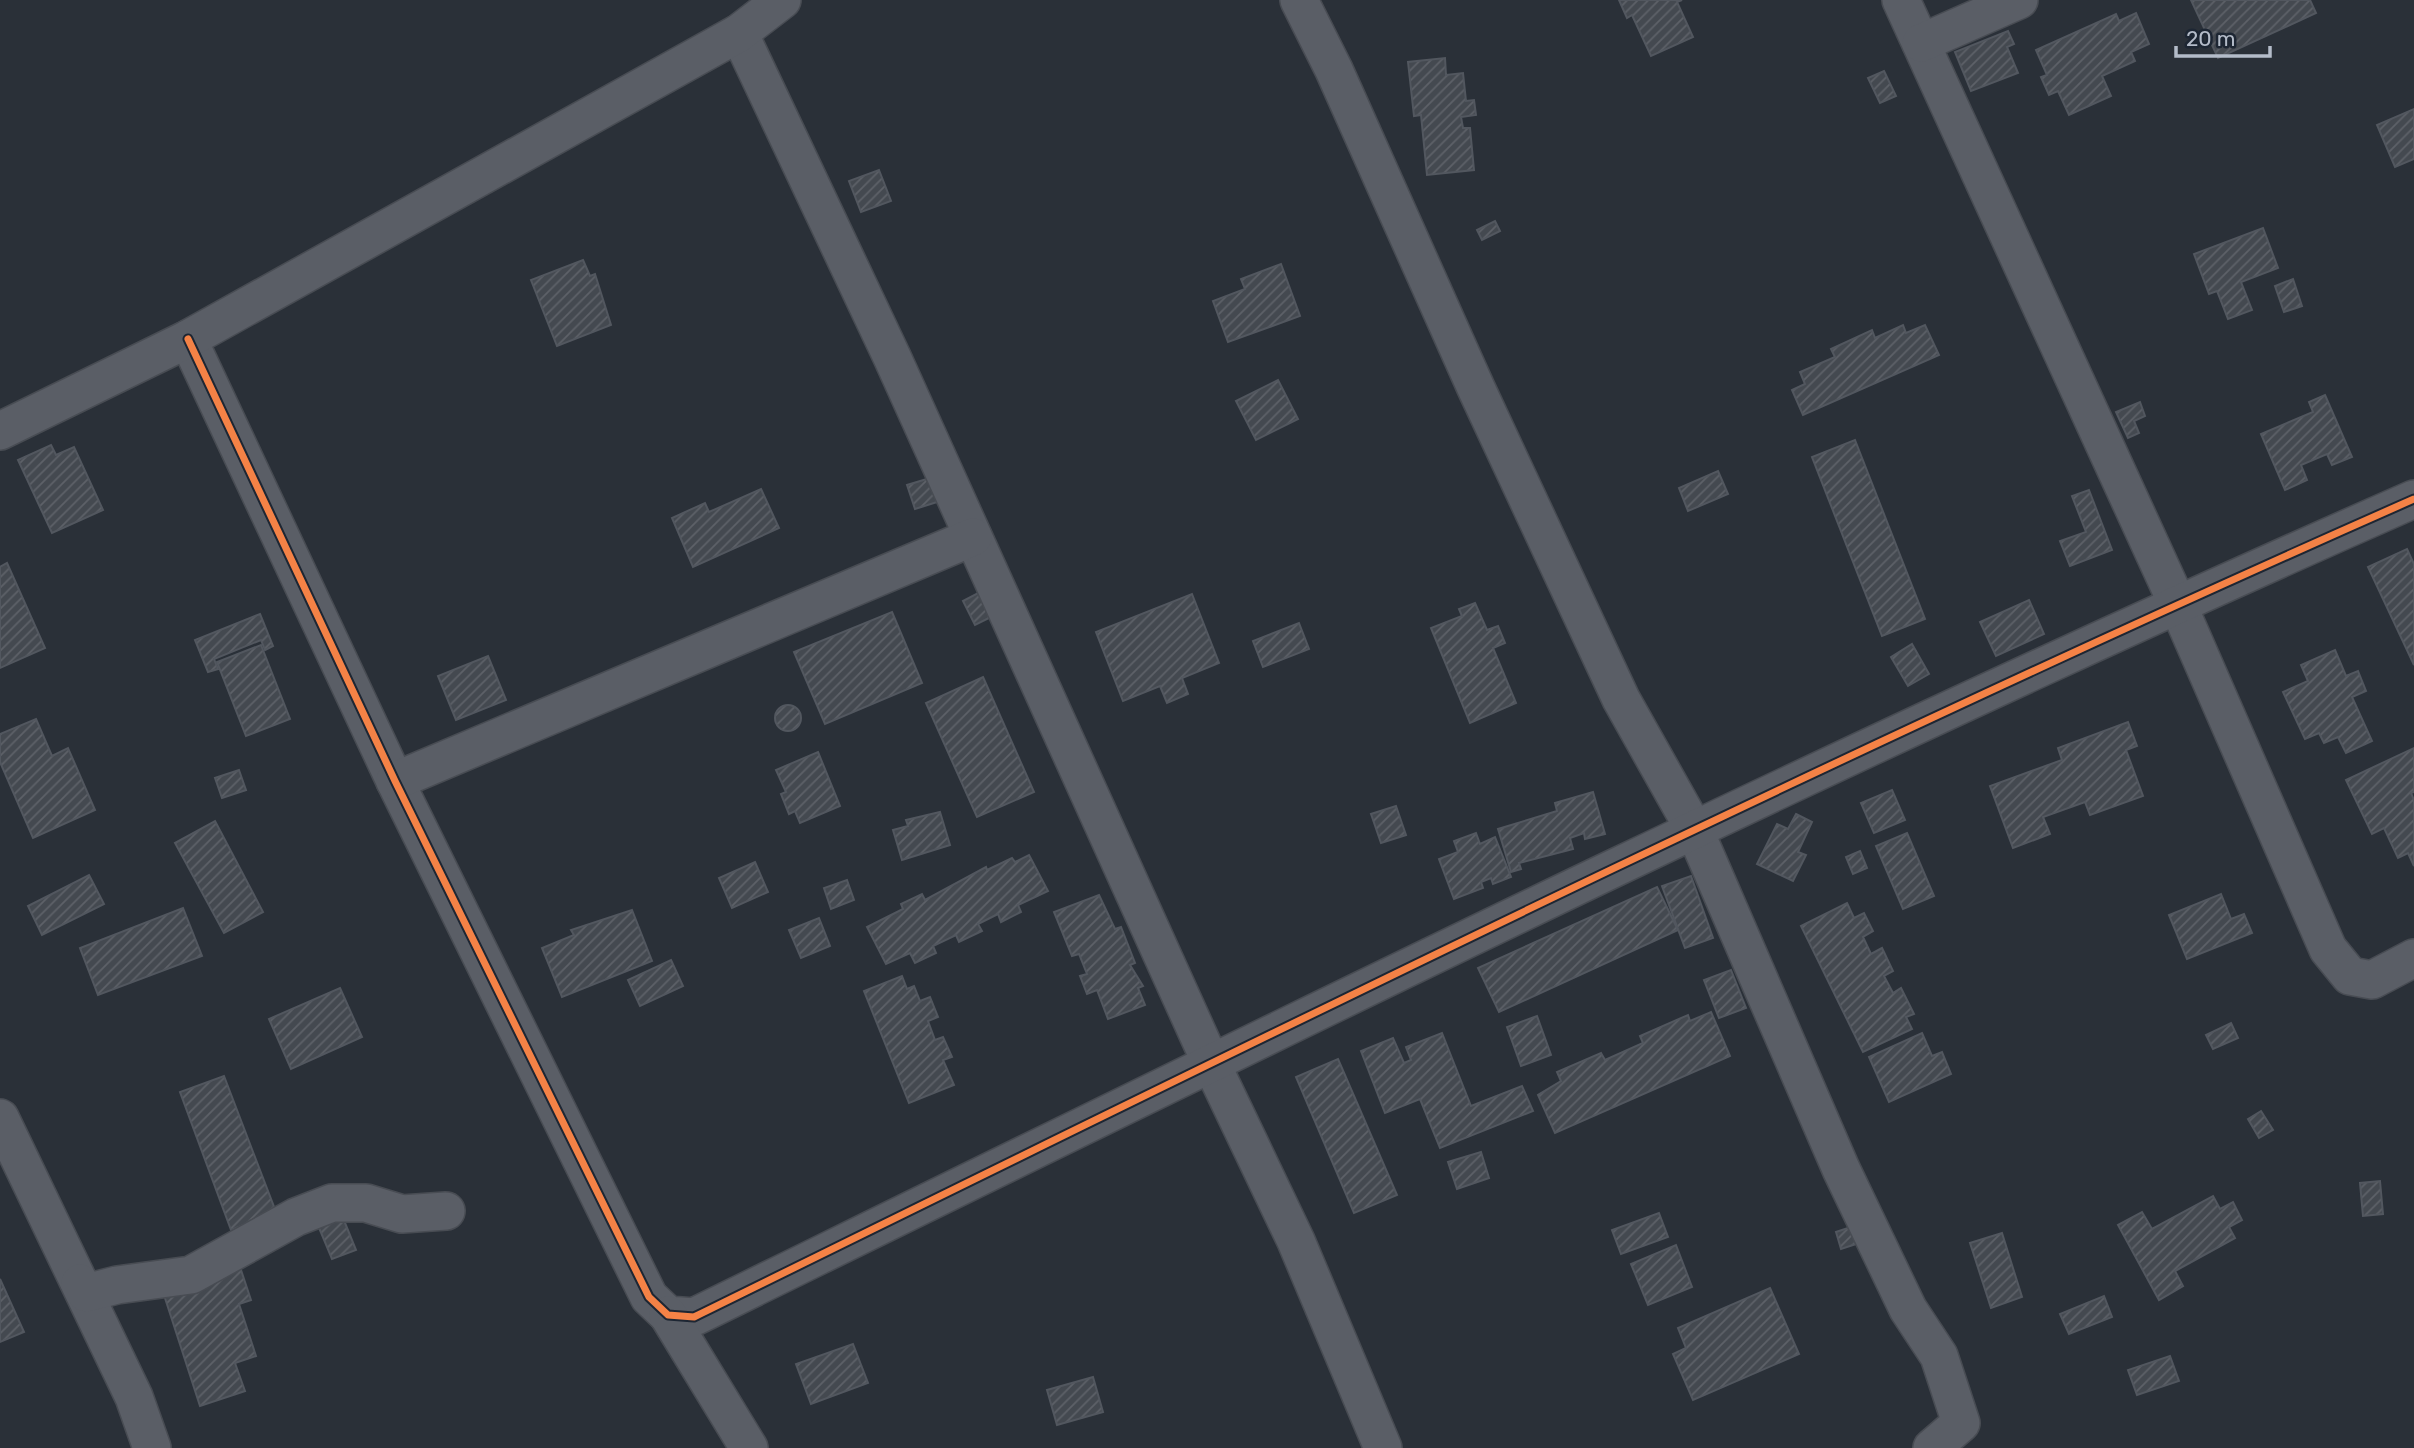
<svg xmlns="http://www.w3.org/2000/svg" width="2414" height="1448" viewBox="0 0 2414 1448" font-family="Rubik,sans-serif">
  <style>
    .building { fill: url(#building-hatch); stroke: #52575f; stroke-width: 2 }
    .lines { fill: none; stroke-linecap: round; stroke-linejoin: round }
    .minor-casing { stroke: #484c53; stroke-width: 40 }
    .minor { stroke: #5a5e66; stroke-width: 37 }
    .cycleway-casing { stroke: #1d2633; stroke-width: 11 }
    .cycleway { stroke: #f48246; stroke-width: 7 }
  </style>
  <defs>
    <pattern id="building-hatch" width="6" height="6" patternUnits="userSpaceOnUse" patternTransform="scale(1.75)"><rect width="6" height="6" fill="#444950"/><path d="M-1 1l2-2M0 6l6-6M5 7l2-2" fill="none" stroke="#5d6168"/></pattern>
  </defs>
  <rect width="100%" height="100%" fill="#2a3038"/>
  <g class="building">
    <polygon points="1619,0 1682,0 1677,2 1693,37 1651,56 1632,15 1627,18"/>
    <polygon points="2191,0 2310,0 2316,13 2218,58"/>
    <polygon points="2136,13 2149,44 2131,52 2135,61 2102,76 2111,96 2069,115 2058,91 2049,95 2041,77 2047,75 2036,50 2116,14 2119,21"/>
    <polygon points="2008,31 2014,44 2007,47 2018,73 1971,91 1955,52"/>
    <polygon points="1445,58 1446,75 1463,73 1466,101 1474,100 1476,115 1461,117 1463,128 1470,128 1474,170 1427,175 1421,115 1414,116 1408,62"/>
    <polygon points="1884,71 1896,96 1880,103 1868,78"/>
    <polygon points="2414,109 2414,159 2395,167 2377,125"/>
    <polygon points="879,170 891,201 861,212 849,181"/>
    <polygon points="1495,221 1500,231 1482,240 1477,230"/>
    <polygon points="2263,228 2278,268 2241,282 2252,310 2228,319 2217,291 2209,294 2194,254"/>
    <polygon points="583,260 590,276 595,274 611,325 557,346 531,280"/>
    <polygon points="1281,264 1300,316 1228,342 1213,301 1245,289 1241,279"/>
    <polygon points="2293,279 2302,306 2284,312 2275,286"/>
    <polygon points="1903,325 1906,333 1925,325 1939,355 1803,415 1792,390 1805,384 1800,372 1835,357 1831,349 1872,330 1875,338"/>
    <polygon points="1278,380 1298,419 1256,440 1236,401"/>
    <polygon points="2325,395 2352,457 2332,465 2327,454 2301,465 2307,480 2285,490 2261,434 2313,412 2309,402"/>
    <polygon points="2140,402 2145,416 2134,421 2139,433 2128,438 2116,412"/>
    <polygon points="1855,440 1925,619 1882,636 1812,457"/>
    <polygon points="51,445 56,455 74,447 103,510 52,533 18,460"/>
    <polygon points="1718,471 1728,494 1688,511 1679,488"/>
    <polygon points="930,478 937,502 915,509 907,485"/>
    <polygon points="761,489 779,528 693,567 672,518 705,503 709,512"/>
    <polygon points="2089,490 2112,550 2070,566 2060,541 2086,532 2072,496"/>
    <polygon points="2407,549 2414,564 2414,665 2368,567"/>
    <polygon points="7,563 45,648 0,668 0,567"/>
    <polygon points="980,592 993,616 975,625 963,601"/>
    <polygon points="1192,594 1219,663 1182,678 1188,694 1167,703 1160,686 1123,701 1096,632"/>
    <polygon points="2029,600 2044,634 1996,656 1980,622"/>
    <polygon points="1475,603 1487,630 1498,626 1505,643 1493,648 1516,703 1470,723 1431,628 1462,616 1459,609"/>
    <polygon points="892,612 922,683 825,724 794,652"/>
    <polygon points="260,614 273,646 265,650 261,640 214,659 218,669 208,672 195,640"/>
    <polygon points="1299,623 1309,649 1263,667 1253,641"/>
    <polygon points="1912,644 1929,674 1908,686 1891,657"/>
    <polygon points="261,645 290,719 246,736 217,662"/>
    <polygon points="2335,650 2346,676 2358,671 2366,691 2352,697 2372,741 2346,753 2338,737 2324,743 2319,733 2305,739 2283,692 2308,681 2301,665"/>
    <polygon points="488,656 506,700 456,720 438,676"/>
    <polygon points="983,677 1034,792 977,817 926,703"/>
    <circle cx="788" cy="718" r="13"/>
    <polygon points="36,719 52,756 68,748 95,810 33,838 0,762 0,734"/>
    <polygon points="2128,722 2137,746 2126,750 2143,796 2090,815 2085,802 2043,817 2050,834 2013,848 1990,786 2062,760 2058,748"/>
    <polygon points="2414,748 2414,792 2411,793 2414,800 2414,866 2408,853 2398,858 2384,828 2372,834 2346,780"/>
    <polygon points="818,752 840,806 800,823 795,811 789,814 781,794 786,792 776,770"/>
    <polygon points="239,770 246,790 222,798 215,778"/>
    <polygon points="1892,790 1905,820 1874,833 1861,803"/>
    <polygon points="1593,792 1605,834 1585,839 1584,833 1570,838 1573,849 1519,863 1521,869 1511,872 1498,829 1557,811 1555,803"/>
    <polygon points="1396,806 1406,835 1381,843 1371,814"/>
    <polygon points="940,812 950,845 902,860 893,830 908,826 906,820"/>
    <polygon points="1796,814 1812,822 1798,852 1806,855 1793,881 1757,864 1777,824 1788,829"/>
    <polygon points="215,821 263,912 224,933 175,843"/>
    <polygon points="1476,833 1480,844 1495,837 1511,877 1493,884 1491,878 1481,882 1483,888 1454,899 1439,859 1458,852 1454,841"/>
    <polygon points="1907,833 1934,896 1903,909 1876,846"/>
    <polygon points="1860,851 1867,868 1853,874 1846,857"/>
    <polygon points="1029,855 1048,891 1018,905 1021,912 1001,922 998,914 978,924 982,931 959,942 956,935 933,946 936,953 915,963 910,953 886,964 867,927 903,909 901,904 922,894 925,900 986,867 987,870 1012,858 1015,862"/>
    <polygon points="755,862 768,892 732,908 719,878"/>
    <polygon points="89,875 104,904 42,935 28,906"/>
    <polygon points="1691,876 1713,938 1685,948 1662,886"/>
    <polygon points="847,880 854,900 831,909 824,888"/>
    <polygon points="1657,887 1678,930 1499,1012 1478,968"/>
    <polygon points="2221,894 2231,919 2244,914 2252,933 2187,959 2169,915"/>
    <polygon points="1099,895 1115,929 1121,927 1135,963 1130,965 1143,986 1138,988 1145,1005 1108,1019 1097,990 1087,994 1080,976 1087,974 1079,954 1072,956 1054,912"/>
    <polygon points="1847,903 1854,918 1864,913 1873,931 1863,937 1871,954 1882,948 1893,971 1884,976 1893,993 1901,988 1914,1014 1906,1017 1912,1029 1863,1052 1801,926"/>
    <polygon points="183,908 202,956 98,995 80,948"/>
    <polygon points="632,910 652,961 562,997 542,948 574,935 571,930"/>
    <polygon points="819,918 830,946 801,958 789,930"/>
    <polygon points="671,960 683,986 640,1006 628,980"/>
    <polygon points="1731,970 1746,1008 1719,1018 1704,980"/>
    <polygon points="902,976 907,989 914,986 920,1001 930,997 938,1017 928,1021 935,1040 943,1037 952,1057 943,1060 954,1085 909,1103 864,991"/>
    <polygon points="340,988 362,1037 291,1069 269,1019"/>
    <polygon points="1711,1012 1730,1056 1555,1133 1538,1095 1561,1081 1557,1072 1601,1053 1605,1060 1643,1043 1640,1036 1688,1015 1690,1021"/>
    <polygon points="1537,1016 1551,1055 1521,1066 1507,1027"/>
    <polygon points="2231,1023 2238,1038 2213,1049 2206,1035"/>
    <polygon points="1442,1033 1471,1106 1522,1086 1533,1111 1440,1148 1420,1099 1385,1113 1361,1051 1393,1038 1404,1063 1411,1060 1406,1047"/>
    <polygon points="1922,1033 1932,1056 1942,1052 1951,1074 1889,1102 1869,1057"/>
    <polygon points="1338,1059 1397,1195 1354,1213 1296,1077"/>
    <polygon points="224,1076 276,1212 231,1230 180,1092"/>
    <polygon points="2261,1111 2273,1130 2259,1138 2248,1119"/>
    <polygon points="1481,1152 1489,1178 1457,1189 1448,1162"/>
    <polygon points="2380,1181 2383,1214 2363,1216 2360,1183"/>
    <polygon points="2213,1196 2220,1209 2233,1202 2242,1220 2229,1227 2235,1238 2175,1271 2183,1286 2159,1300 2118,1225 2142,1212 2152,1229"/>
    <polygon points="341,1213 356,1250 332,1259 317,1223"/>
    <polygon points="1659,1213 1668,1237 1621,1254 1612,1230"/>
    <polygon points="1854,1226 1859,1243 1841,1249 1836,1232"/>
    <polygon points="2002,1233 2022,1297 1991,1308 1970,1243"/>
    <polygon points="1676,1245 1692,1287 1648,1305 1631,1264"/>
    <polygon points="240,1267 251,1300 239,1304 256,1356 235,1363 245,1391 200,1406 163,1292"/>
    <polygon points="0,1279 24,1332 0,1342"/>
    <polygon points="1770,1288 1799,1354 1693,1400 1673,1354 1686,1348 1678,1328"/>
    <polygon points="2104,1296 2112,1317 2069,1334 2060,1314"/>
    <polygon points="853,1344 868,1383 811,1404 796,1364"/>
    <polygon points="2170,1356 2179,1381 2137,1395 2128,1370"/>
    <polygon points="1093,1377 1103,1412 1057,1425 1047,1390"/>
  </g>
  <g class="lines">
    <defs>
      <g id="minor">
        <polyline points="1299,0 1334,70 1476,388 1621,699 1694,829 1841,1169 1908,1309 1939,1356 1961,1423 1932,1448"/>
        <polyline points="1901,0 2177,603 2328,949 2350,976 2372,980 2414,958"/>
        <polyline points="739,33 892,357 1211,1063 1296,1241 1383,1448"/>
        <polyline points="1921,43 2019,0"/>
        <path d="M188,339L395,781L649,1297L668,1315L694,1317C1264,1037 1833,755 2414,499"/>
        <polyline points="0,431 188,339 739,33 782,0"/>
        <polyline points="395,781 973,537"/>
        <polyline points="0,1118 134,1397 152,1448"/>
        <polyline points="80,1283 86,1293 117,1285 191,1275 296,1217 332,1203 366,1203 402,1214 446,1211"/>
        <polyline points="668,1315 749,1448"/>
      </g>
    </defs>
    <use href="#minor" class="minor-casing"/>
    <use href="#minor" class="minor"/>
    <defs>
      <path id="cycleway" d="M188,339L395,781L649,1297L668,1315L694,1317C1264,1037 1833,755 2414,499"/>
    </defs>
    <use href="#cycleway" class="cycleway-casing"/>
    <use href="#cycleway" class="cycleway"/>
  </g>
  <path d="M2176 46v10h94v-10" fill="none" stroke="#b4bcc9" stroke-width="3.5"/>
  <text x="2186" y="46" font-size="21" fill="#b4bcc9" stroke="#1d2633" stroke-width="5" paint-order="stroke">20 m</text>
</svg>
